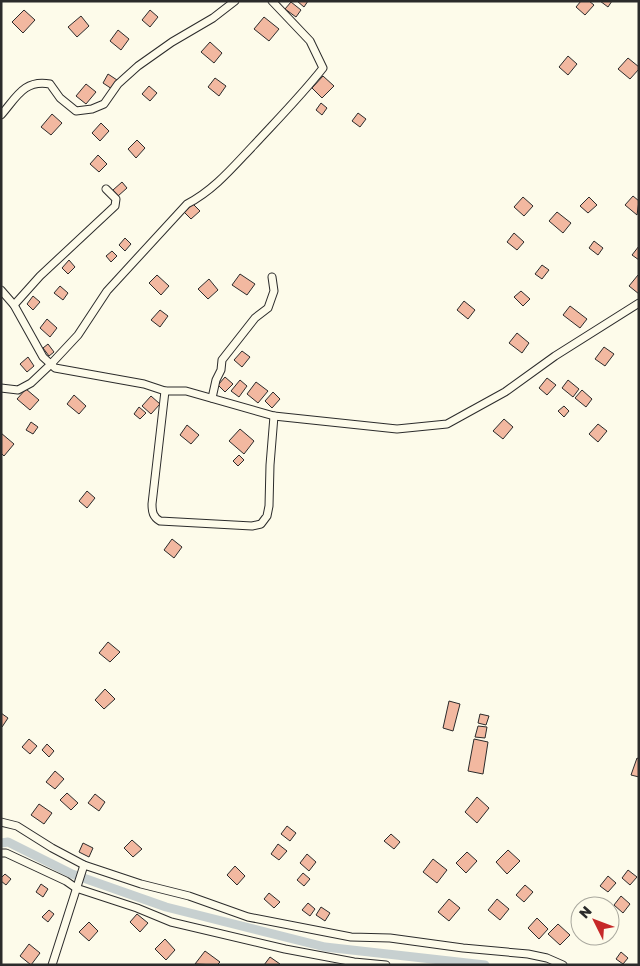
<svg xmlns="http://www.w3.org/2000/svg" width="640" height="966" viewBox="0 0 640 966" font-family="'Golos Text',sans-serif">
  <style>
    .lines { fill: none; stroke-linecap: round; stroke-linejoin: round }
    .canal { stroke: #c7d0d0; stroke-width: 9 }
    .building { fill: #f2b8a0; stroke: #2b2b2b }
    .street-casing { stroke: #2b2b2b; stroke-width: 9 }
    .street { stroke: #fdfbea; stroke-width: 7 }
  </style>
  <rect width="100%" height="100%" fill="#fdfbea"/>
  <g class="lines">
    <polyline class="canal" points="1,843 8,842 72,874 166,907 325,947 485,965"/>
  </g>
  <g class="building">
    <polygon points="297,1 308,1 304,7"/>
    <polygon points="581,1 589,1 594,5 585,15 576,7"/>
    <polygon points="600,1 612,1 608,7"/>
    <polygon points="291,2 301,10 296,17 285,9"/>
    <polygon points="24,10 35,20 23,33 12,22"/>
    <polygon points="150,10 158,17 150,27 142,20"/>
    <polygon points="81,16 89,26 77,37 68,27"/>
    <polygon points="264,17 279,29 269,41 254,29"/>
    <polygon points="118,30 129,39 121,50 110,41"/>
    <polygon points="210,42 222,53 214,63 201,52"/>
    <polygon points="568,56 577,64 568,75 559,67"/>
    <polygon points="628,58 639,67 639,69 630,79 618,69"/>
    <polygon points="108,74 117,80 112,89 103,83"/>
    <polygon points="323,76 334,86 322,98 312,88"/>
    <polygon points="215,78 226,86 219,96 208,87"/>
    <polygon points="86,84 96,92 86,104 76,96"/>
    <polygon points="149,86 157,93 150,101 142,94"/>
    <polygon points="321,103 327,108 322,115 316,110"/>
    <polygon points="358,113 366,119 360,127 352,121"/>
    <polygon points="52,114 62,123 51,135 41,127"/>
    <polygon points="101,123 109,131 100,141 92,133"/>
    <polygon points="137,140 145,148 136,158 128,149"/>
    <polygon points="98,155 107,164 99,172 90,164"/>
    <polygon points="122,182 127,188 118,196 113,190"/>
    <polygon points="633,196 639,201 637,215 625,205"/>
    <polygon points="523,197 533,206 524,216 514,207"/>
    <polygon points="589,197 597,205 588,213 580,206"/>
    <polygon points="193,204 200,211 191,219 184,212"/>
    <polygon points="557,212 571,223 563,233 549,221"/>
    <polygon points="514,233 524,242 517,250 507,242"/>
    <polygon points="125,238 131,244 125,251 119,245"/>
    <polygon points="594,241 603,248 598,255 589,248"/>
    <polygon points="639,246 639,260 632,255"/>
    <polygon points="112,251 117,256 111,262 106,256"/>
    <polygon points="69,260 75,267 68,274 62,268"/>
    <polygon points="542,265 549,270 542,279 535,274"/>
    <polygon points="240,274 255,284 247,295 232,285"/>
    <polygon points="157,275 169,286 161,295 149,283"/>
    <polygon points="638,275 639,276 639,294 629,286"/>
    <polygon points="209,279 218,290 208,299 198,289"/>
    <polygon points="60,286 68,293 63,300 54,293"/>
    <polygon points="521,291 530,299 523,306 514,297"/>
    <polygon points="33,296 40,302 33,310 27,304"/>
    <polygon points="464,301 475,310 468,319 457,310"/>
    <polygon points="570,306 587,319 580,328 563,315"/>
    <polygon points="160,310 168,316 160,327 151,320"/>
    <polygon points="47,319 57,328 50,337 40,328"/>
    <polygon points="517,333 529,343 522,353 509,343"/>
    <polygon points="48,344 54,352 49,356 43,348"/>
    <polygon points="604,347 614,354 605,366 595,359"/>
    <polygon points="242,351 250,357 242,367 234,360"/>
    <polygon points="28,357 34,366 27,372 20,364"/>
    <polygon points="225,377 233,384 225,392 218,385"/>
    <polygon points="547,378 556,385 547,395 539,388"/>
    <polygon points="240,380 247,386 239,397 231,391"/>
    <polygon points="568,380 579,389 573,397 562,388"/>
    <polygon points="256,382 268,391 258,403 247,394"/>
    <polygon points="26,389 39,400 30,410 17,399"/>
    <polygon points="582,390 592,399 586,407 575,398"/>
    <polygon points="273,392 280,399 272,408 265,401"/>
    <polygon points="74,395 86,406 79,414 67,404"/>
    <polygon points="151,396 160,404 151,414 142,406"/>
    <polygon points="564,406 569,411 564,417 558,411"/>
    <polygon points="139,407 146,413 140,419 134,414"/>
    <polygon points="504,419 513,427 503,439 493,431"/>
    <polygon points="31,422 38,427 33,434 26,430"/>
    <polygon points="598,424 607,431 598,442 589,434"/>
    <polygon points="187,425 199,435 191,444 180,435"/>
    <polygon points="240,429 254,441 244,454 229,441"/>
    <polygon points="1,433 14,444 4,456 1,453"/>
    <polygon points="239,455 244,460 238,466 233,461"/>
    <polygon points="87,491 95,498 87,508 79,501"/>
    <polygon points="172,539 182,547 174,558 164,550"/>
    <polygon points="108,642 120,652 110,662 99,653"/>
    <polygon points="105,689 115,699 104,709 95,700"/>
    <polygon points="449,701 460,704 453,731 443,728"/>
    <polygon points="1,713 8,718 2,727 1,726"/>
    <polygon points="480,714 489,716 486,725 478,723"/>
    <polygon points="478,726 487,727 485,738 475,737"/>
    <polygon points="29,739 37,746 30,754 22,747"/>
    <polygon points="474,739 488,742 483,774 468,771"/>
    <polygon points="47,744 54,751 49,757 42,750"/>
    <polygon points="637,758 639,759 639,777 631,775"/>
    <polygon points="55,771 64,779 55,789 46,782"/>
    <polygon points="67,793 78,803 71,810 60,800"/>
    <polygon points="95,794 105,802 99,811 88,803"/>
    <polygon points="477,797 489,808 477,823 465,812"/>
    <polygon points="39,804 52,813 44,824 31,815"/>
    <polygon points="287,826 296,833 290,841 281,834"/>
    <polygon points="391,834 400,842 394,849 384,841"/>
    <polygon points="132,840 142,849 133,857 124,848"/>
    <polygon points="83,843 93,848 89,857 79,852"/>
    <polygon points="278,844 287,851 279,860 271,854"/>
    <polygon points="508,850 520,861 507,874 496,862"/>
    <polygon points="467,852 477,861 466,873 456,863"/>
    <polygon points="307,854 316,862 309,871 300,863"/>
    <polygon points="433,859 447,870 437,883 423,872"/>
    <polygon points="235,866 245,876 237,885 227,875"/>
    <polygon points="628,870 637,877 630,885 622,878"/>
    <polygon points="303,873 310,879 304,886 297,880"/>
    <polygon points="5,874 11,879 6,885 1,881 1,878"/>
    <polygon points="608,876 616,883 608,892 600,886"/>
    <polygon points="41,884 48,889 43,897 36,892"/>
    <polygon points="525,885 533,892 524,902 516,895"/>
    <polygon points="269,893 280,902 274,908 264,899"/>
    <polygon points="621,896 630,904 623,913 614,905"/>
    <polygon points="449,899 460,908 449,921 438,912"/>
    <polygon points="497,899 509,909 500,920 488,910"/>
    <polygon points="308,903 315,909 310,916 302,910"/>
    <polygon points="321,907 330,913 325,921 316,915"/>
    <polygon points="49,910 54,914 48,922 42,917"/>
    <polygon points="137,914 148,923 140,932 130,922"/>
    <polygon points="537,918 548,929 539,939 528,928"/>
    <polygon points="89,922 98,931 89,941 79,932"/>
    <polygon points="558,924 570,935 560,945 548,934"/>
    <polygon points="165,939 175,950 166,960 155,949"/>
    <polygon points="29,944 40,953 31,965 20,956"/>
    <polygon points="205,951 220,962 217,965 195,964"/>
    <polygon points="621,952 628,958 623,964 616,959"/>
    <polygon points="270,957 280,964 279,965 264,965"/>
  </g>
  <g class="lines">
    <defs>
      <g id="street">
        <path d="M1,115C16,98 24,79 50,84L60,98L76,111L92,109L104,104L118,84L138,66L172,42L213,18L235,1"/>
        <polyline points="1,290 14,305 43,357 55,368 144,384 165,391 186,391 274,416 397,429 447,424 505,392 555,356 639,303"/>
        <polyline points="14,305 40,276 115,206 116,199 106,189"/>
        <path d="M1,388L18,390L31,383L50,365L78,335L107,291L187,204C214,190 233,167 253,146C277,120 301,96 323,68L310,41L272,1"/>
        <path d="M165,391L152,504C152,512 153,517 160,521L252,526L261,524L267,516L269,506L270,465L274,416"/>
        <polyline points="212,398 216,380 221,370 222,360 255,318 268,308 274,291 272,277"/>
        <polyline points="1,822 17,826 52,848 84,865 141,884 189,896 248,917 351,937 390,938 463,948 528,954 547,958 563,965"/>
        <polyline points="1,853 6,853 66,881 76,888 137,908 171,922 285,949 354,962 386,965"/>
        <polyline points="52,965 84,865"/>
      </g>
    </defs>
    <use href="#street" class="street-casing"/>
    <use href="#street" class="street"/>
  </g>
  <rect width="640" height="966" fill="none" stroke="#2b2b2b" stroke-width="5"/>
  <g transform="translate(595 921) rotate(312)"><circle r="24" fill="#fdfbea" stroke="#a9a89e"/>
  <path d="M0-4L9 19L0 12L-9 19Z" fill="#c62828"/>
  <text y="-8" font-size="14" font-weight="bold" text-anchor="middle" fill="#2b2b2b">N</text>
  </g>
</svg>
